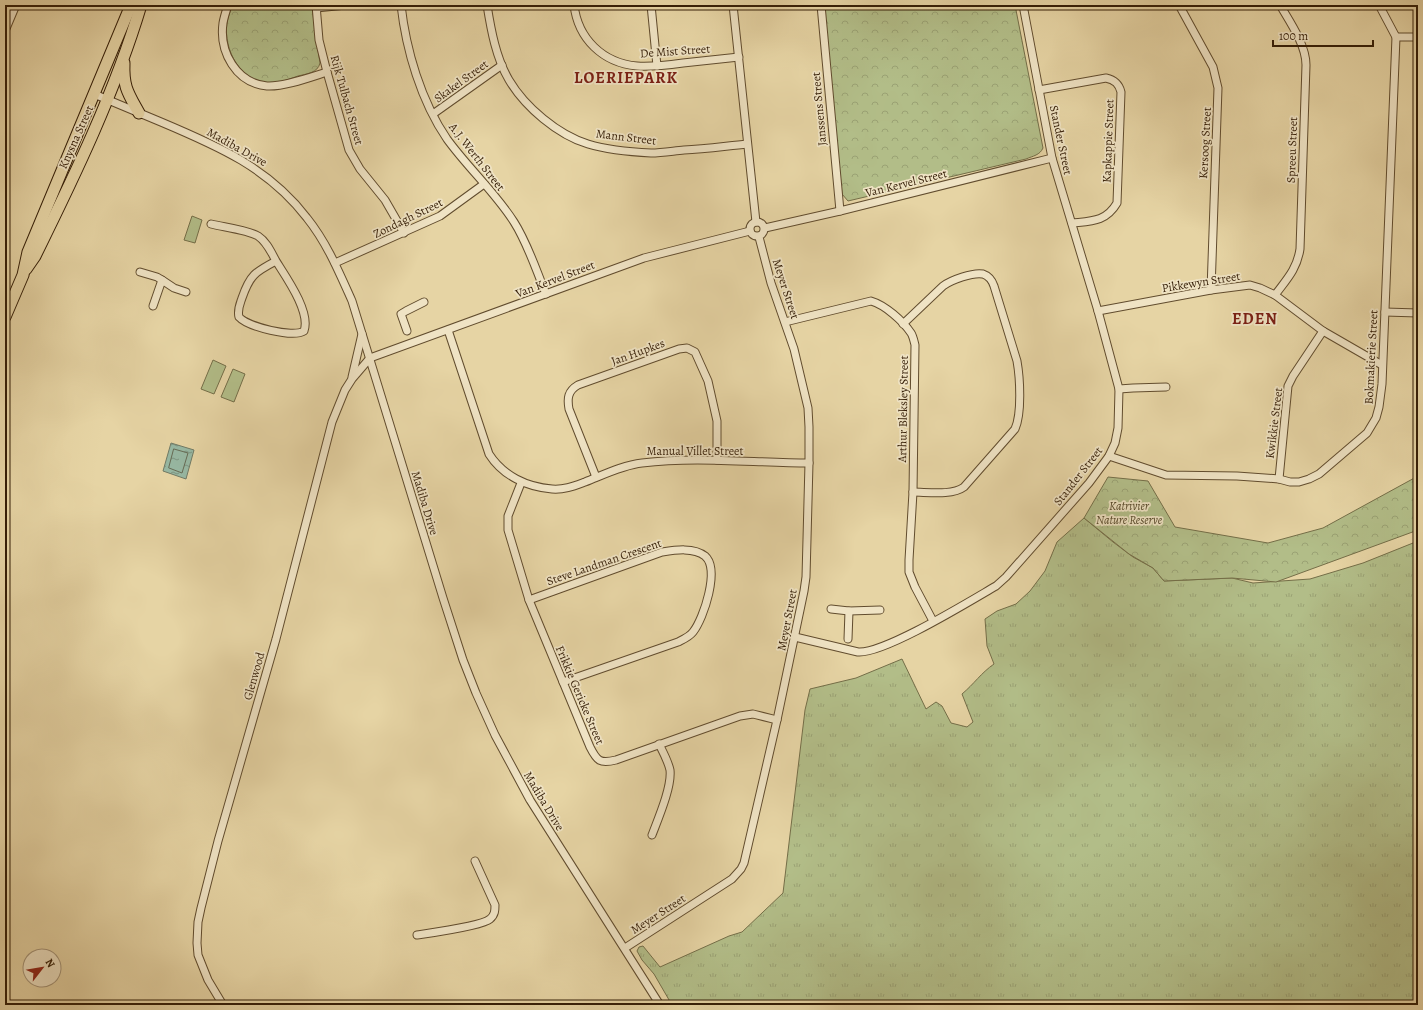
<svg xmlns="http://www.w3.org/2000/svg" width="1423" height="1010" viewBox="0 0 1423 1010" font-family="Alegreya,serif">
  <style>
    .grass { fill: url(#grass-tufts); stroke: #746e48 }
    .park { fill: url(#park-crowns); stroke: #746e48 }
    .pitch { fill: #b2bd88; stroke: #746e48 }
    .water { fill: url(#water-ripples); stroke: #707a65 }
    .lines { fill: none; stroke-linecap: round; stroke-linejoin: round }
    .shore { stroke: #666b55; stroke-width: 1 }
    .minor-casing { stroke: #614c2e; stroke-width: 9 }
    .highway-casing { stroke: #351e07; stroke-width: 13 }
    .minor { stroke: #efe3c4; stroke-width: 7 }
    .highway { stroke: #e6d4a4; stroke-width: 11 }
    .labels { text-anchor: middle; stroke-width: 3.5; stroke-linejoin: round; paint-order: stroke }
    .street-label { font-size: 12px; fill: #351e07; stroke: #efe3c4 }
    .park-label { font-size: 12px; font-style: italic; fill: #544627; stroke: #efe3c4 }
    .district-label { font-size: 16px; font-weight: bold; letter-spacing: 1px; fill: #7a1f14; stroke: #efe3c4 }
  </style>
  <defs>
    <pattern id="grass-tufts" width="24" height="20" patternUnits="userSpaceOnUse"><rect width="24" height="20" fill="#b2bd88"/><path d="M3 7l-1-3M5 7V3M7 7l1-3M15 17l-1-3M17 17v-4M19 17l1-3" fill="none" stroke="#9aa274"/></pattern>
    <pattern id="park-crowns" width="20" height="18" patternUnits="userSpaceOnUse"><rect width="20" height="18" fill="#b2bd88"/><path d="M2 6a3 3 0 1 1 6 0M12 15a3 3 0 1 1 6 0" fill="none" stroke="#9aa274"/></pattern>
    <pattern id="water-ripples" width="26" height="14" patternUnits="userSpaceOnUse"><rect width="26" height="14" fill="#97b8a3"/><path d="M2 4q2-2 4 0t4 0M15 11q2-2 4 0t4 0" fill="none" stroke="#7c9583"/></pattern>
  </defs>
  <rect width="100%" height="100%" fill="#e6d4a4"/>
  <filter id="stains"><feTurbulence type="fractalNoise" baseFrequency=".005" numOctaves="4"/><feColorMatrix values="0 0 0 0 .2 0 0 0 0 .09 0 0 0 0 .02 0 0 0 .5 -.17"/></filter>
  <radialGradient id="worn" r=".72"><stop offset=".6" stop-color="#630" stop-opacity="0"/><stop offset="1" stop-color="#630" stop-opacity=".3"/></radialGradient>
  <path class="grass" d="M1084,518L1113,542L1133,557L1153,568L1164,581L1232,578L1253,583L1310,579L1363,563L1418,541V1005H672L654,974L642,960L637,951L639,947L643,946L660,967L729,936L742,932L783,893L805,710L810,689L856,678L902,659L926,709L936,702L942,706L951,723L967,727L973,722L962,694C974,684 981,673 994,664L987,646L985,619L997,611L1016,604L1030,591L1045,571L1057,542Z"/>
  <g class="park">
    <path d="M233,5H312L315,31L320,63C318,73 306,74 298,76C289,79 280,83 271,83C241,83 223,50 227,23C228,17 230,11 233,5Z"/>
    <path d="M823,5H1015L1043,148C1040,155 1033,156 1026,159L848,201L842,194Z"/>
    <polygon points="1418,476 1418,530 1276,582 1232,578 1164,581 1153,568 1129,554 1084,518 1108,477 1148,481 1175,527 1268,543 1323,528"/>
  </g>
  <g class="pitch">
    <polygon points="192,216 202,220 195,243 184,240"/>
    <polygon points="213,360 226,366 214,394 201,389"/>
    <polygon points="233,369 245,374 234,402 221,397"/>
  </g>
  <polygon class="water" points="171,443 194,450 186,479 163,471"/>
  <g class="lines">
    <polygon class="shore" points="174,449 188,453 182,473 169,468"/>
    <defs>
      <g id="minor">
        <path d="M228,5C226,11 224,17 223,23C219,52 236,83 267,86C284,87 311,77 327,72"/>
        <polyline points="316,5 319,40 327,72 349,150 360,169 385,200 404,233"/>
        <path d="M401,5C406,50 421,101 447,139C468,168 495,192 514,222C528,244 536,270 546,294"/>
        <path d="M487,5C491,30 496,58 509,80C525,107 558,135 588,144C608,150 630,152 651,153C662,153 673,151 684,150C705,149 726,146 747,144"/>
        <path d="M574,5C578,39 603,63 637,66C652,67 668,65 683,63C702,61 720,59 739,57"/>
        <polyline points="651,5 657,66"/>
        <polyline points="733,5 756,222"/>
        <polyline points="821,5 840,211"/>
        <polyline points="1179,5 1213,67 1218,88 1211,290"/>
        <polyline points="316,8 346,5"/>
        <polyline points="5,31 16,5"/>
        <polyline points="1396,37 1418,37"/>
        <path d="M1039,90L1106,78C1115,80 1119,84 1121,92L1117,203C1106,222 1091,221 1072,223"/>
        <path d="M94,94C116,103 139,113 161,122C218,146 269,168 307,218C327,243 339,272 352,301L443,598L463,660L476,693L495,735L530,800L660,1005"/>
        <polyline points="433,114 502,65"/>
        <circle cx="757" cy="229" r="7"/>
        <path d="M211,224C223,227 248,230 258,236C267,242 271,252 276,261C286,277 311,312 304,331C293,338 248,327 239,317C237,310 240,304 242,298C250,275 255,272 276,261"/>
        <polyline points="765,228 840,211 1052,158"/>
        <polyline points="335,263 440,216 484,184"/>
        <polyline points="140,272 157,277 162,280"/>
        <path d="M1275,295C1287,279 1297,269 1300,249L1306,65C1306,45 1290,22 1280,5"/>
        <polyline points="153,306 162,280 174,288 186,292"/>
        <polyline points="1098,311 1211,290 1250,285 1260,288 1275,295 1323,331 1382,365"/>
        <polyline points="1385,312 1418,313"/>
        <path d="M785,322L871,301C885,305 903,321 911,333C913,336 914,341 915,345L913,492L909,560V572L915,587L933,621"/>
        <path d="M903,324L943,286C951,280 973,272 983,274C989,276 992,280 994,286L1017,361C1020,378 1022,413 1015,429L964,487C952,496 927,492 913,492"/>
        <path d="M448,330L489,454C503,476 527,487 552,489C564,490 574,486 585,482C603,475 623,465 642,463C697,456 754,463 809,463"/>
        <polyline points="407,331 401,314 406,311 424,302"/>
        <polyline points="352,377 362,334"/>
        <polyline points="1119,389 1133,388 1166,387"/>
        <polyline points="1109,456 1166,475 1237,476 1279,479 1290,482 1299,482 1309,479 1319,474 1367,433 1376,418 1379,407 1382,384 1396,37 1379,5"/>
        <path d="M596,477L569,409C567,398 568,391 578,385L679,349L687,348L695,352L708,381L717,421V460"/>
        <polyline points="1279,479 1288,386 1293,376 1323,331"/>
        <path d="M521,483L508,516V530L529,600L590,747C597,761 600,764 616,760L740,716L753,714L777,720"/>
        <path d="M529,600L662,552C675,550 694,547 705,556C720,569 704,618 693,632C689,637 684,639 678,642L563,682"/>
        <polyline points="831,609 849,611 880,610"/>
        <path d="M795,637L858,652C884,654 970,601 996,586L1006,577L1089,483L1109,456L1115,443L1118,428L1119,389L1098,311L1052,158L1023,5"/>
        <polyline points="848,639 849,611"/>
        <path d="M652,835C658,819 672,787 670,770C668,761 663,752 659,744"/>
        <path d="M417,935C430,933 482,926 490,919C495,915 495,910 495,905L475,861"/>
        <polyline points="625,948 732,879 741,869 744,863 777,720 804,591 806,577 809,463 809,427 808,408 794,349 771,283 759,237"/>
        <polyline points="223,1005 208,980 198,955 197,943 198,922 201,908 218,841 276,639 332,422 345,390 352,379 370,358 644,258 750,231"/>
      </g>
      <g id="highway">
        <path d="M124,63C123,87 128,93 139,113"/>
        <path d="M26,269L35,256C75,175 115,92 141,5"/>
        <polyline points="5,317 23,275 28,252 131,5"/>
      </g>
    </defs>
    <use href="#minor" class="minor-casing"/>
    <use href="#highway" class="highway-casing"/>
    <use href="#minor" class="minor"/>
    <use href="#highway" class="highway"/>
  </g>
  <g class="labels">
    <g class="street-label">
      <text transform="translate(675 51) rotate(-4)" y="4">De Mist Street</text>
      <text transform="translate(461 81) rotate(-36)" y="4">Skakel Street</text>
      <text transform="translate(347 100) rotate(74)" y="4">Rijk Tulbach Street</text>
      <text transform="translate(819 109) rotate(-95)" y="4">Janssens Street</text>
      <text transform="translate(76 137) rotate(-66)" y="4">Knysna Street</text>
      <text transform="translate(626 137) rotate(7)" y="4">Mann Street</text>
      <text transform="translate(1061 140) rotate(78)" y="4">Stander Street</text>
      <text transform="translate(1108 141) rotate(-88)" y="4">Kapkappie Street</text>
      <text transform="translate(1205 143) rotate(-87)" y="4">Kersoog Street</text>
      <text transform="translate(237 147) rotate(29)" y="4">Madiba Drive</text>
      <text transform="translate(1292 150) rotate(-88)" y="4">Spreeu Street</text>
      <text transform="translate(477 157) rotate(52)" y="4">A.J. Werth Street</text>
      <text transform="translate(906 183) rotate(-14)" y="4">Van Kervel Street</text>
      <text transform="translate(408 218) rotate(-26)" y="4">Zondagh Street</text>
      <text transform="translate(555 279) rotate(-21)" y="4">Van Kervel Street</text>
      <text transform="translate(1201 282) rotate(-9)" y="4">Pikkewyn Street</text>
      <text transform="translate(786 289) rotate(72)" y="4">Meyer Street</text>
      <text transform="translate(638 352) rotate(-20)" y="4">Jan Hupkes</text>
      <text transform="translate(1371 357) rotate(-87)" y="4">Bokmakierie Street</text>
      <text transform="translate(903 409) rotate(-89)" y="4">Arthur Bleksley Street</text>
      <text transform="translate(1274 423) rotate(-83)" y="4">Kwikkie Street</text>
      <text x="695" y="455">Manual Villet Street</text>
      <text transform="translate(1078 476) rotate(-52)" y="4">Stander Street</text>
      <text transform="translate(425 503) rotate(73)" y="4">Madiba Drive</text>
      <text transform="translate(604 562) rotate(-19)" y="4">Steve Landman Crescent</text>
      <text transform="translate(787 620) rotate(-79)" y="4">Meyer Street</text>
      <text transform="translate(254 676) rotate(-74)" y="4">Glenwood</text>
      <text transform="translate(580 695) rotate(67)" y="4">Frikkie Gericke Street</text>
      <text transform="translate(544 801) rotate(59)" y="4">Madiba Drive</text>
      <text transform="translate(658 914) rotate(-33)" y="4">Meyer Street</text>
    </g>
    <g class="park-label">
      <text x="1129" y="510">Katrivier<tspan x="1129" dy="14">Nature Reserve</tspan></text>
    </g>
    <g class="district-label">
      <text x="626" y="83">LOERIEPARK</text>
      <text x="1255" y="324">EDEN</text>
    </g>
  </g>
  <rect width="1423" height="1010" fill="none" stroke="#e6d4a4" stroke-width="20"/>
  <rect x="6" y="6" width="1411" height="998" fill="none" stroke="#351e07" stroke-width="2"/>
  <rect x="10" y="10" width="1403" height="990" fill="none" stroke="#351e07"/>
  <g transform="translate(42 968) rotate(59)"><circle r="19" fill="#efe3c4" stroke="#a59478"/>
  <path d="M0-3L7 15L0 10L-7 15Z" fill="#8f2418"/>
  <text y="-6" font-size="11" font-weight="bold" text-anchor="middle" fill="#351e07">N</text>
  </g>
  <path d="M1273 40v6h100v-6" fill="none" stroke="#351e07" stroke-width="2"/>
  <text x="1279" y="40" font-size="12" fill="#351e07" stroke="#efe3c4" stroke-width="3" paint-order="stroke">100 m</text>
  <rect width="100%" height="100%" filter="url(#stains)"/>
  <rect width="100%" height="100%" fill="url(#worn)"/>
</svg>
